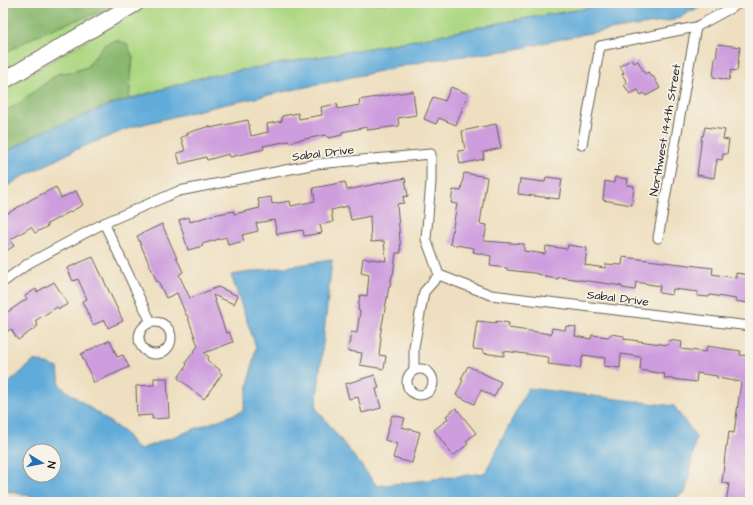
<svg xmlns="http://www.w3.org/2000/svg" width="753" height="505" viewBox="0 0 753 505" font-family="'Architects Daughter',sans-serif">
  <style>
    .green { fill: #add782; stroke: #647a4f }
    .forest { fill: #8ab870; stroke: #536a46 }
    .water { fill: #61abd9; stroke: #3e647a; fill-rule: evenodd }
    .building { fill: #ce9dde }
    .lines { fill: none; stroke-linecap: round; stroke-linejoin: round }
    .minor-casing { stroke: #666055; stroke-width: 11 }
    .motorway-casing { stroke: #666055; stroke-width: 18 }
    .minor { stroke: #fff; stroke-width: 9 }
    .motorway { stroke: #fff; stroke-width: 16 }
    .labels { text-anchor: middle; stroke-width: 3.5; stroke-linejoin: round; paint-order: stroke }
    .street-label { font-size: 12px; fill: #1c1c1c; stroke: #f7f3e8 }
  </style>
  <rect width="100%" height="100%" fill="#f7f3e8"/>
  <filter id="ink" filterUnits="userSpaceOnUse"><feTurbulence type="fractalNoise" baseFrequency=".025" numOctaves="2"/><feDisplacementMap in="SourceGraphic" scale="8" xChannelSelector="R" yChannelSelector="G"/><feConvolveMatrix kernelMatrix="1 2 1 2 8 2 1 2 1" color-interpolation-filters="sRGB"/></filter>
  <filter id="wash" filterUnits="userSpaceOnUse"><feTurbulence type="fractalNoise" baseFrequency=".012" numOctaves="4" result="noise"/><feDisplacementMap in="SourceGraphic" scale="16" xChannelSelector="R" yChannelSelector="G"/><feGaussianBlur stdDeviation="0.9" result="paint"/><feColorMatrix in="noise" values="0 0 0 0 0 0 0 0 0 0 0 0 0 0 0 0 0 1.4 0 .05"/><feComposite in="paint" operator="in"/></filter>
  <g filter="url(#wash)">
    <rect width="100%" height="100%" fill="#eedfc0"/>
    <g class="green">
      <polygon points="3,3 129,3 3,77"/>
      <polygon points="150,3 618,3 504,22 415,40 203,77 129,99 133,57 104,45 87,67 72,72 59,73 19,103 3,113 3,89"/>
    </g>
    <g class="forest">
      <polygon points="3,3 121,3 119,6 59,26 32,38 3,54"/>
      <polygon points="116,40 127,44 133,57 129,99 110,105 39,133 3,154 3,113 19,103 59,73 72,72 87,67 104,45"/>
    </g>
    <g class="water">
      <polygon points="618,3 707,3 674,20 584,34 512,50 431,60 204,109 132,127 75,150 20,178 3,189 3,154 39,133 110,105 203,77 415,40 504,22"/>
      <path d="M332,260L316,408L377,486L485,473L528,388L674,406L696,437L686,491L671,502H56L3,490V388L35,360L58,368L60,386L125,433L138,450L243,411L256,347L231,275ZM30,451H54V475H30Z"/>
    </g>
    <g id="blocks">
      <g class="building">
        <polygon points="718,44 740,47 737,71 731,70 729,80 713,77 715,58 716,58"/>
        <polygon points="632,59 634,63 638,61 645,74 648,72 651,77 653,76 660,88 646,96 644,93 641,95 638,90 630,94 624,85 627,83 622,74 624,73 620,66"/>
        <polygon points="451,87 468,94 456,125 439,118 436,124 424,119 433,97 445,101"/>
        <polygon points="413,91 416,115 398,118 399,126 367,130 367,127 342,132 342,135 329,138 327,137 326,135 289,142 289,141 263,146 264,149 230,157 229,154 207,160 206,157 180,164 177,153 185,151 181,137 188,135 187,133 210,126 210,128 248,120 251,136 268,132 267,124 282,121 282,116 298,113 299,119 322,115 321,107 337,104 338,109 360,105 359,100"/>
        <polygon points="496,124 501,148 483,152 484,159 460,164 458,151 465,150 462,131"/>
        <polygon points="705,127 725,130 723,139 729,140 727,154 723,154 722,160 717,159 714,178 697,175 702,135 703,136"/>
        <polygon points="464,173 487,177 480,224 487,225 484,241 524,244 524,251 545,254 546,246 567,249 568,245 587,248 585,265 605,268 606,264 622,265 623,257 713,268 712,274 736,278 736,273 750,275 748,303 735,301 736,299 710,295 709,297 697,296 698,292 673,289 672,295 659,293 660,286 636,282 635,290 622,288 622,286 603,283 559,277 558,279 545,277 545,276 534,273 507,270 507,268 490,266 491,256 473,252 474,248 450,244 457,204 451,203 453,190 461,191"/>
        <polygon points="546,177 562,179 559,199 518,194 520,179 545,182"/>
        <polygon points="615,177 628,179 627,185 634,186 632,205 603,200 605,181 614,183"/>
        <polygon points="405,178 408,196 403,197 404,203 397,204 401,253 396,253 393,275 392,275 390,287 389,287 380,336 381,337 379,355 386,356 384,369 360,365 362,353 348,351 351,332 357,333 360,311 358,310 360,295 367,296 369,275 361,273 363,258 386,261 384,241 371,242 370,216 351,220 348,206 331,210 333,222 320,225 322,233 304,236 303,230 277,234 274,220 256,223 258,231 242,235 244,241 228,245 226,237 202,244 203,246 188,250 179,220 189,217 190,222 213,215 234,211 234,214 260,208 258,199 271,197 272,204 290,201 291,206 315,201 313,188 345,182 347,190"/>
        <polygon points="56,187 61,198 76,191 83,205 47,224 48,226 35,233 31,227 10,240 14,246 3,253 3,216 32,199"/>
        <polygon points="162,224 183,272 179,275 190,298 218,287 238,296 234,304 213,295 226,333 229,332 233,342 204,353 209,357 207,360 220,370 219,371 222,374 204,399 178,378 187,365 186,364 186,362 198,346 187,315 186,315 177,293 166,298 158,281 157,282 137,236"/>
        <polygon points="93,257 123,321 108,328 105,320 93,325 82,301 87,299 78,279 73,281 67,268"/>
        <polygon points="54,282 68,304 59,309 57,307 35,321 38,326 18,340 11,329 3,334 3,315 27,299 25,296 36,289 37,292"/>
        <polygon points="477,321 496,323 496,321 509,323 508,328 551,334 552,328 565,330 566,326 576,327 575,336 591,339 592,335 608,337 611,334 624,336 624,339 668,345 669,340 682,342 681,349 706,352 707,346 741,351 740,355 750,356 750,502 726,502 729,484 722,483 726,446 727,446 729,432 734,433 741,382 717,378 717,376 697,373 696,382 664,378 665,374 640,370 641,357 621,354 620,368 604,366 605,358 583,355 580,368 548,364 549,358 548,357 504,351 504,356 483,353 483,350 473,349"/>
        <polygon points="110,340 117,357 123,355 129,367 94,383 81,354"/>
        <polygon points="468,366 501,382 494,397 481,390 474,404 456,395 463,380 461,379"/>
        <polygon points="375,375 379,388 376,389 381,408 362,413 358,397 349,399 345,384"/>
        <polygon points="154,378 167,378 169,418 152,419 152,415 137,416 136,386 154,385"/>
        <polygon points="456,408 476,433 466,441 468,444 453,456 434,430 448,419 446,416"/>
        <polygon points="392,415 405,418 402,427 420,432 412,463 393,458 397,444 385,440"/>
      </g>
    </g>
  </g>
  <g filter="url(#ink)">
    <use href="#blocks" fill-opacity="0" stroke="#666055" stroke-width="1"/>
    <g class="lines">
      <defs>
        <g id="minor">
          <polyline points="582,145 600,46 696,27 740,3"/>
          <polyline points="104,223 151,322"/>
          <polyline points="658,238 696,27"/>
          <polyline points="3,282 29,263 104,223 179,191 316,164 431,154 431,182 426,239 439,275 491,295 750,326"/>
          <circle cx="155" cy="338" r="16"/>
          <circle cx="420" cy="382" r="13"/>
          <polyline points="414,370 414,347 424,292 439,275"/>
        </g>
        <polyline id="motorway" points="3,81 136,3"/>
      </defs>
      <use href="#minor" class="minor-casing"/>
      <use href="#motorway" class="motorway-casing"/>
      <use href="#minor" class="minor"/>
      <use href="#motorway" class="motorway"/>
    </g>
  </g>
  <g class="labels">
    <g class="street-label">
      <text transform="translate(665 130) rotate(-80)" y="4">Northwest 144th Street</text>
      <text transform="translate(323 153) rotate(-7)" y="4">Sabal Drive</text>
      <text transform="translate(618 298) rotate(7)" y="4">Sabal Drive</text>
    </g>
  </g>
  <rect width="753" height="505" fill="none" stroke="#f7f3e8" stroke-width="16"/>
  <g transform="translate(42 463) rotate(100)"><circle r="19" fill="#f7f3e8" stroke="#9f9d96"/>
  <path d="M0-3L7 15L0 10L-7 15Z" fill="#1f6fb2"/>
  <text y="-6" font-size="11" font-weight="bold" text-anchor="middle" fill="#1c1c1c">N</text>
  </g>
</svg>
